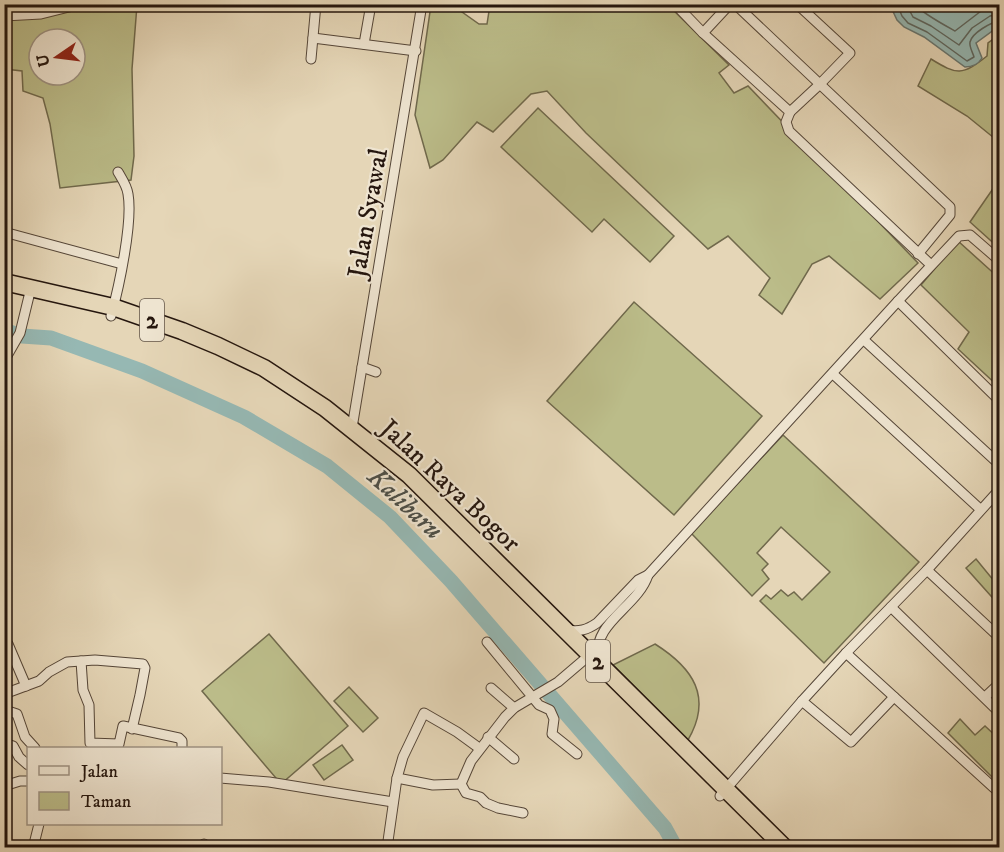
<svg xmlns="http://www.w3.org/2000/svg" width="1004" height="852" viewBox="0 0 1004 852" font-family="'IM FELL DW Pica',serif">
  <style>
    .green { fill: #bbbc89; stroke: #70694c; stroke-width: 1.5; fill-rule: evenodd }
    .water { fill: #96b8b3; stroke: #697771; stroke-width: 1.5 }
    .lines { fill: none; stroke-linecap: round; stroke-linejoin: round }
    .shore { stroke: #5e6760; stroke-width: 1.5 }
    .river { stroke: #96b8b3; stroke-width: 15 }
    .street-casing { stroke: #554638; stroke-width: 11 }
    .highway-casing { stroke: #25160e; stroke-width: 19 }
    .street { stroke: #eee4d0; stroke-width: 9 }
    .highway { stroke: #e5d6b7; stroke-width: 16 }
    .labels { text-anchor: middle; stroke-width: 4.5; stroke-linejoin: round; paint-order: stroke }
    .shield { fill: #eee4d0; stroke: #615448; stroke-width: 1.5 }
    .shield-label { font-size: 24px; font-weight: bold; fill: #25160e }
    .street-label { font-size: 26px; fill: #25160e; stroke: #eee4d0 }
    .water-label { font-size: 27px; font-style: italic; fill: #4d4f48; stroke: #eee4d0 }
  </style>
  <rect width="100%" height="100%" fill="#e5d6b7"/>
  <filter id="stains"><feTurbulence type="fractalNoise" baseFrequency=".00333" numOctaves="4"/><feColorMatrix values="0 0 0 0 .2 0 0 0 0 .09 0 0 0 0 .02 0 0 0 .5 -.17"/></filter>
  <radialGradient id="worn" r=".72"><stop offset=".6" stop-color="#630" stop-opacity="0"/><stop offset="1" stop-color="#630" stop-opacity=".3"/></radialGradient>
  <g class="green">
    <path d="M83,5H137L132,69L134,156L131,180L60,188L50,124L43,98L23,91L22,71L5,69L4,18ZM39,39H75V75H39Z"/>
    <polygon points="431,5 452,5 479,24 487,24 490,5 668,5 729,65 719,73 734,93 748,86 918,263 880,299 829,256 812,264 782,314 759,295 770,278 728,236 708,249 586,133 547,91 531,94 493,132 477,122 443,160 430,168 415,115"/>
    <path d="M999,35V142L967,116L918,86L931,59C957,75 962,76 987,56L988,43Z"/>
    <polygon points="538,108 674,236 650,262 604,219 592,232 501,147"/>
    <polygon points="999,180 999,248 970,222"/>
    <polygon points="958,241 999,278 999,387 958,349 969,332 921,285"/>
    <polygon points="634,302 762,416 674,515 547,401"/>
    <polygon points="783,435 919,562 824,663 760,601 766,595 771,599 781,590 788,596 794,592 802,600 830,572 781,527 757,553 768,564 762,570 769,579 752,596 691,533"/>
    <polygon points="976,559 999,587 999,605 966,568"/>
    <polygon points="269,634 348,726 281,784 202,691"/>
    <path d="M655,644C693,668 713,697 688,740L613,665Z"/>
    <polygon points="349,687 378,718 363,732 334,701"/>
    <polygon points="960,719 975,735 985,726 999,739 999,784 948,733"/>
    <polygon points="342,745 353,760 324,780 313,765"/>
  </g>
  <path class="water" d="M890,5H999V26L976,43L982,58C978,65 972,67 965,67L924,37L904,27L897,20Z"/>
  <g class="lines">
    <g class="shore">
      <path d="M897,4L902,16L908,23L927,32L967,61L974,57C973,53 969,47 970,42C972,33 991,22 1000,21"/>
      <polyline points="906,4 913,17 931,26 959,45 972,28 990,16 1000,14"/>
      <path d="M915,4C920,12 946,26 955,31L985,8L997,4"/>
    </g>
    <polyline class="river" points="4,330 22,336 51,338 142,371 244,417 327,466 390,517 451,581 665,828 676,848"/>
    <defs>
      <g id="street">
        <polyline points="675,4 703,33 790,112 786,122 789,131 931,265"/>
        <polyline points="735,4 950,207 950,215 918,254"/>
        <polyline points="4,16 41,14 81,4"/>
        <polyline points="703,33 730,4"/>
        <polyline points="313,38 416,51"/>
        <polyline points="364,44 371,4"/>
        <polyline points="311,59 316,4"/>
        <polyline points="790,112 819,85 850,53 797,4"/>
        <polyline points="4,232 122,264"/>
        <polyline points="898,301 959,236 970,235 1000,261"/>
        <path d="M111,316C119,287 133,222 128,194C127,186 122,179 118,172"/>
        <polyline points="864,340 1000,465"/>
        <polyline points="4,361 20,333 29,296"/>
        <polyline points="362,367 376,372"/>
        <polyline points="833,374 980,509"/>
        <polyline points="352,428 422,4"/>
        <polyline points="927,570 1000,638"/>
        <polyline points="891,607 1000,713"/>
        <path d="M567,630C579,632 587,630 597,623L638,580L648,575"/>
        <polyline points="487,642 539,705 550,710 554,719 552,734 577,754"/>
        <polyline points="4,645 8,644 26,686"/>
        <polyline points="846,653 994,788 1000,789"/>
        <path d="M598,660C592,622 637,608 648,575L898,301L1000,401"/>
        <polyline points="81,661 83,690 89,705 90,743 119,744 123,726 179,738 182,741 182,748"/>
        <polyline points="491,688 514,708"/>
        <polyline points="4,694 39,681 49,672 67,662 95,660 143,664 145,668 140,695 132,729"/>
        <polyline points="985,697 1000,683"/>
        <polyline points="802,701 846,653 927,570 1000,489"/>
        <polyline points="4,713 11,712 17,714 25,737 35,748"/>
        <polyline points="488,737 514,759"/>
        <polyline points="4,743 13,746 19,757 28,765"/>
        <polyline points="220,778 269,782 393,802"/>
        <polyline points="397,778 433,785 461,784"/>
        <polyline points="461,784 471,761 505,717 514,708 558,682 585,659"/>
        <polyline points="461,784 466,793 480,797 486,803 498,808 523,813"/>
        <polyline points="4,786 20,781 28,781"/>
        <polyline points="720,796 802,701 851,742 894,697"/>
        <polyline points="33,848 39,824"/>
        <polyline points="204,848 204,844"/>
        <polyline points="387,848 397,778 403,757 424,713 457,732 479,748"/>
      </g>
      <polyline id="highway" points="4,282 113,307 182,331 218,346 264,368 325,408 409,475 785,848"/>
    </defs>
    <use href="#street" class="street-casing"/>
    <use href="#highway" class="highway-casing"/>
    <use href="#street" class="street"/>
    <use href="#highway" class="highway"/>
  </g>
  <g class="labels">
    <g class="shield">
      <rect x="140" y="299" width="24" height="42" rx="4.5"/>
      <rect x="586" y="640" width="24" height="42" rx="4.5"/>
    </g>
    <g class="shield-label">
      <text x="152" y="328">2</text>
      <text x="598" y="669">2</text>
    </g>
    <g class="street-label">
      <text transform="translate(367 213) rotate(-80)" y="9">Jalan Syawal</text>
      <text transform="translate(451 485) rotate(43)" y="9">Jalan Raya Bogor</text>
    </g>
    <g class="water-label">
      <text transform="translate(406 503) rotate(43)" y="9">Kalibaru</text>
    </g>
  </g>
  <rect width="1004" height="852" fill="none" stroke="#e5d6b7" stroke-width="24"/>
  <rect x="6" y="6" width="992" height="840" fill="none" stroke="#25160e" stroke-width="3"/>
  <rect x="12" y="12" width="980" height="828" fill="none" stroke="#25160e" stroke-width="1.5"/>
  <rect x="27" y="747" width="195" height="78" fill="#eee4d0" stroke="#9e9282" stroke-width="1.5"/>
  <rect x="39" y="766" width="30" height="9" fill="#eee4d0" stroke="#9e9282" stroke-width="1.5"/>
  <text x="81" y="777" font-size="18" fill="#25160e">Jalan</text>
  <rect x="39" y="792" width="30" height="18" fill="#bbbc89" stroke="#9e9282" stroke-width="1.5"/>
  <text x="81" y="807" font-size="18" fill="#25160e">Taman</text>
  <g transform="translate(57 57) rotate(256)"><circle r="28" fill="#eee4d0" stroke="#9e9282" stroke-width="1.5"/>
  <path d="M0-4.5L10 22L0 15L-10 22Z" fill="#8f2418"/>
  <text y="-9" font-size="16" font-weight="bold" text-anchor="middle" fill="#25160e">U</text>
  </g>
  <rect width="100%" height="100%" filter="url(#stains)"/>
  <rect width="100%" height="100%" fill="url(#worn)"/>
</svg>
